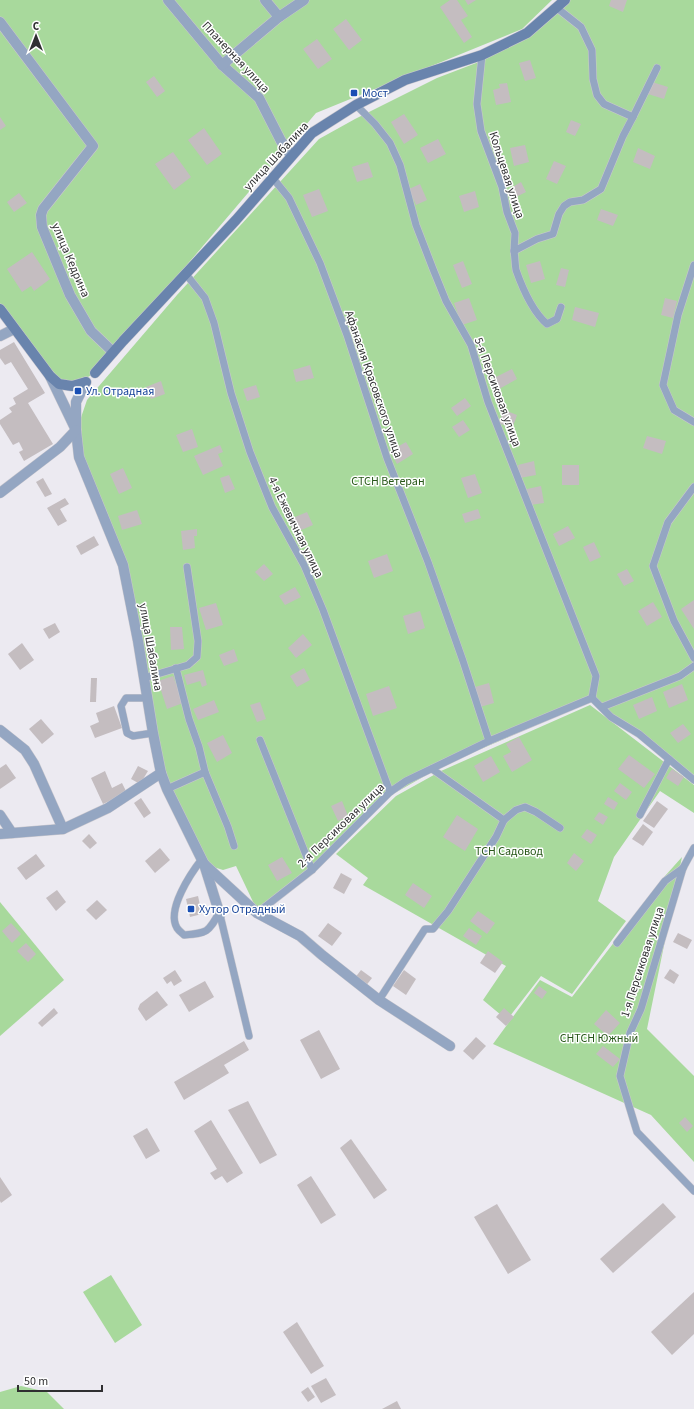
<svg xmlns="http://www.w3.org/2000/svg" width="694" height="1409" viewBox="0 0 694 1409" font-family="'Source Sans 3',sans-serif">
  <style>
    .green { fill: #a8d99c }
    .building { fill: #c4bdc0 }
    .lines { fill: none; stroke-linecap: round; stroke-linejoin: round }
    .service-casing { stroke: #cac8ce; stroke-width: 8 }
    .minor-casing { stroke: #cac8ce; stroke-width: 11 }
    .secondary-casing { stroke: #cac8ce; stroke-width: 11 }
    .service { stroke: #94a6c2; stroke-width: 7 }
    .minor { stroke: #94a6c2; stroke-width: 10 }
    .secondary { stroke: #6984ad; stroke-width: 10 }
    .transit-dot { fill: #1a4fb4; stroke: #fff; stroke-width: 1.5 }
    .labels { text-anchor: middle; stroke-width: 3; stroke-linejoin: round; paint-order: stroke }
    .street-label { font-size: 12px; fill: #2f2f31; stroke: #fff }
    .transit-label { font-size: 12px; fill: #164399; stroke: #fff; text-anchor: start }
    .park-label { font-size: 12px; fill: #275718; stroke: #fff }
  </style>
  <rect width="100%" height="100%" fill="#eceaf1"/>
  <g class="green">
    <polygon points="0,0 552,0 522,29 316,113 95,373 72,386 50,376 0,309"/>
    <polygon points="560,0 694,0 694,777 592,701 446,764 393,794 317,865 257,910 236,866 223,870 201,863 158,771 121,569 76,432 87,400 177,295 319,139 355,119 437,78 484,60"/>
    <polygon points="590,705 694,785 694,813 660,791 614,857 598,901 626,921 572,994 541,976 507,1020 483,1000 506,966 363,885 368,878 336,854 396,796 441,771"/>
    <polygon points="682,857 647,1029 694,1076 694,1162 651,1115 493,1044 540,980 572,997 665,876"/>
    <polygon points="0,902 64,980 0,1036"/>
    <polygon points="111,1275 142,1325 115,1343 83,1292"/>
    <polygon points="21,1386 47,1392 64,1409 0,1409 0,1392"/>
  </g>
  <g class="building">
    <polygon points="450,0 457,0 468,16 461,20 472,37 464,43 440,7"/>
    <polygon points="465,0 476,0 468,5"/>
    <polygon points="611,0 627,0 623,12 609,6"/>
    <polygon points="346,19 362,40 349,50 333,29"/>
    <polygon points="317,39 332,59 318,69 303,49"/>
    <polygon points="530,60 536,78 525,81 519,63"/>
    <polygon points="154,76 165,91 157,97 146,82"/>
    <polygon points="652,82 668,87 664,99 648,94"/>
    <polygon points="507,83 511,102 496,105 493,90 500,88 499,84"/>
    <polygon points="404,114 418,135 404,144 391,122"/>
    <polygon points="0,117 6,126 0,130"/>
    <polygon points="571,120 581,124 575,136 566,132"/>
    <polygon points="204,128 222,154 207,165 188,140"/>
    <polygon points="438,139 446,154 428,163 420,148"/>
    <polygon points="525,145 529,162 514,166 510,148"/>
    <polygon points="638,148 655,156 650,169 633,162"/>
    <polygon points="173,152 191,177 174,190 155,164"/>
    <polygon points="554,161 566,166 557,184 546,179"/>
    <polygon points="368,162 373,177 357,182 352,167"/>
    <polygon points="521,182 526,192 516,197 511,188"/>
    <polygon points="420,184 427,200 416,205 409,189"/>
    <polygon points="319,189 328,211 312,217 303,195"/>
    <polygon points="475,191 479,207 464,212 459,196"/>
    <polygon points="19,193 27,203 14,212 7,202"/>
    <polygon points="601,209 618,215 613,226 597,220"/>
    <polygon points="32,252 50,279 34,291 31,286 22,292 7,269"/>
    <polygon points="463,261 472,284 462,288 453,265"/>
    <polygon points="540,261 545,279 531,283 526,265"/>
    <polygon points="561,268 569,270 565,287 556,285"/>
    <polygon points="469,298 477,320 462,325 454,303"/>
    <polygon points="665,298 677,301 673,318 661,315"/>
    <polygon points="575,307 599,313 595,327 572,320"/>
    <polygon points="14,342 45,393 28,403 53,444 24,461 19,452 23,450 19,442 13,445 0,424 0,420 12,412 9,408 16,404 13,398 28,389 11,362 5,365 0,358 0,350"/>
    <polygon points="310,365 314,378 296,382 293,370"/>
    <polygon points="512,369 517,379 499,389 494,378"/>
    <polygon points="161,381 165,394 151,399 146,387"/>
    <polygon points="256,385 260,397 247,401 243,389"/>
    <polygon points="465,398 471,406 457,416 451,408"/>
    <polygon points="504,410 517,415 512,429 499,423"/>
    <polygon points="463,420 470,430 459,437 452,427"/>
    <polygon points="192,429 198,447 183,452 176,435"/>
    <polygon points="647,436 666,441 662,454 643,448"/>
    <polygon points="406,442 413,454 397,464 390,451"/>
    <polygon points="220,445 223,452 218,454 223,466 203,475 194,456"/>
    <polygon points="534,461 536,475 520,478 518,465"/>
    <rect x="562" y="465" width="17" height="20"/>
    <polygon points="123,468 132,488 119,494 110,474"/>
    <polygon points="475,474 482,493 468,498 461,478"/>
    <polygon points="229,475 235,489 225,493 220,478"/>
    <polygon points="43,478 52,494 45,497 36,482"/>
    <polygon points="541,486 544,503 530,505 527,489"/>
    <polygon points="65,498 69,504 60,509 67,521 58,526 47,508"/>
    <polygon points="478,509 481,518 465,523 462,514"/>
    <polygon points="137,510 142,524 122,530 118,516"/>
    <polygon points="307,512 313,525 294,533 288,520"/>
    <polygon points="568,526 575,538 559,546 553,534"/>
    <polygon points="197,529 197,536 194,536 195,548 183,550 181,531"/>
    <polygon points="94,536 99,545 81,555 76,546"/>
    <polygon points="594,542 601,557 590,562 583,547"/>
    <polygon points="387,554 393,571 374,578 368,561"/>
    <polygon points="264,564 273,574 264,581 255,572"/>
    <polygon points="627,569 634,581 624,586 617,574"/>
    <polygon points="295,587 301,597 285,605 279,596"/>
    <polygon points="694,600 694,629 681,609"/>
    <polygon points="653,602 662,617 647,626 638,611"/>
    <polygon points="216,603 223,625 206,630 199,608"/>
    <polygon points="420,611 425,628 408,634 403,616"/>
    <polygon points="55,623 60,632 49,639 43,629"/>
    <polygon points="170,627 182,627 184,649 171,650"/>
    <polygon points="303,634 312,645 296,658 288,648"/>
    <polygon points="22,643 34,660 20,670 8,654"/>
    <polygon points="234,649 238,661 224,666 219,655"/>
    <polygon points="304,668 310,680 297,687 290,676"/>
    <polygon points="203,670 207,685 202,687 200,681 187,685 184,675"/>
    <polygon points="173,676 183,703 167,709 158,681"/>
    <polygon points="91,678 97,678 96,702 90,702"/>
    <polygon points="489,683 494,703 480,707 475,687"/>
    <polygon points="682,684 688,700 669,708 663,692"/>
    <polygon points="389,686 397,708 373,716 366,694"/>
    <polygon points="652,697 657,711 639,719 633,705"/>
    <polygon points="214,700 219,712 198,720 193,709"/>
    <polygon points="260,702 266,719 257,722 250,705"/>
    <polygon points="114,706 122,728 95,738 90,726 99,722 96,713"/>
    <polygon points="41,719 54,734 42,744 29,729"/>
    <polygon points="683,724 691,734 678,743 670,733"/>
    <polygon points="223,735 232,753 217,762 207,743"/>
    <polygon points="519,737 532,760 512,772 503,756 511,752 506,744"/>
    <polygon points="629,755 655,774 644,788 618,769"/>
    <polygon points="491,756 500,772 483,782 474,766"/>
    <polygon points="6,764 16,778 0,789 0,768"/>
    <polygon points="138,766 148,771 140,784 131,779"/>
    <polygon points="672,769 684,777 678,786 666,778"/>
    <polygon points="105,771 112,788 122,783 127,793 103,804 91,778"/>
    <polygon points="620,783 632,792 626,800 614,791"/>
    <polygon points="608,797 618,803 614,810 604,804"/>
    <polygon points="141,798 151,813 144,818 134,803"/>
    <polygon points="342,801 348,816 338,821 331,806"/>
    <polygon points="657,801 668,809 654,828 643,821"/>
    <polygon points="599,812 608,817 603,825 594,819"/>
    <polygon points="457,815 478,829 465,851 443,837"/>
    <polygon points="643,824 653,832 643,846 632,839"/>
    <polygon points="587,829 597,835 591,844 581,837"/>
    <polygon points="89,834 97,843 90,849 82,841"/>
    <polygon points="160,848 170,860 155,873 145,861"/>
    <polygon points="574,853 584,861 576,871 567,863"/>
    <polygon points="36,854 45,866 26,880 17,868"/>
    <polygon points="282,857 292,873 277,881 268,865"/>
    <polygon points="341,873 352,879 344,894 333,888"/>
    <polygon points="413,883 432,896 424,908 405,895"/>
    <polygon points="57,890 66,902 56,911 46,898"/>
    <polygon points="198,896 202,914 190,917 186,899"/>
    <polygon points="97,900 107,910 96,920 86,910"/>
    <polygon points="478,911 495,923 487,934 470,921"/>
    <polygon points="11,923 21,934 12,943 2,931"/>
    <polygon points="328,923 342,933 332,946 318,936"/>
    <polygon points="469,928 482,936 476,945 463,936"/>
    <polygon points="678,933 692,940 687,949 673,942"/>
    <polygon points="26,943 36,954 28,962 17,951"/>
    <polygon points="488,951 503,962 495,973 480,963"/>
    <polygon points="670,969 679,975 674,984 664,978"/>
    <polygon points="175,970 182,981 174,986 171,981 167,984 163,978"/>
    <polygon points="361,970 372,978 365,987 354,979"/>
    <polygon points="404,970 416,979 406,995 393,986"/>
    <polygon points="205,981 214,997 189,1012 179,995"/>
    <polygon points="539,986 547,992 542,999 534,993"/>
    <polygon points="157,991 168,1005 146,1021 138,1009 140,1004"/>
    <polygon points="54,1008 58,1013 42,1027 38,1023"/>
    <polygon points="504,1008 514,1017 506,1026 496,1017"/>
    <polygon points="606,1010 620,1023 608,1036 594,1024"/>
    <polygon points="319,1030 340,1069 321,1079 300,1040"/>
    <polygon points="476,1037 486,1046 473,1060 463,1051"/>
    <polygon points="244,1041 249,1050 224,1065 229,1073 184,1100 174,1082"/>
    <polygon points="603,1046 620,1059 613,1067 596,1054"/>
    <polygon points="248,1101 277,1155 260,1164 228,1110"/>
    <polygon points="685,1117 693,1126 687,1132 679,1123"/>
    <polygon points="211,1120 243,1173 227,1183 222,1176 215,1180 210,1173 217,1169 194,1131"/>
    <polygon points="147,1128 160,1151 146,1159 133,1136"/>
    <polygon points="351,1139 387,1190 374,1199 340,1148"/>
    <polygon points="311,1176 336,1215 321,1224 297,1185"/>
    <polygon points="0,1177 12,1195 1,1203 0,1201"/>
    <polygon points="663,1203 676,1217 613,1273 600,1259"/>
    <polygon points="497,1204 531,1260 508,1274 474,1217"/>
    <polygon points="694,1292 694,1334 672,1355 651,1332"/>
    <polygon points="297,1322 324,1366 311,1374 283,1332"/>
    <polygon points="326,1378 336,1395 321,1403 311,1386"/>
    <polygon points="308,1387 315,1397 308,1402 301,1392"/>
    <polygon points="397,1401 401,1409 382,1409"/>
  </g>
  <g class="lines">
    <defs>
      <g id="service">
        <polyline points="482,55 477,104 481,131 502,187 507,212 515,233 514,251 537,239 553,234 559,214 564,206 570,202 583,200 601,189 623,136 633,117 604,104 597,95 593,79 592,50 581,27 557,8"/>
        <polyline points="356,105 375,124 390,143 400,165 416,225 433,269 446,301 471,345 488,402 596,676 592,698"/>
        <polyline points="633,117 657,68"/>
        <polyline points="272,177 289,198 320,263 347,335 387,458 428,562 463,661 489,741"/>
        <path d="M514,251C515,257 515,264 516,270C522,287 533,312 547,324L557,319L561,307"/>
        <polyline points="694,265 678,315 663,385 674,410 694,422"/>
        <polyline points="185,273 205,298 214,323 231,393 250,452 272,507 304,565 323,610 390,792"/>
        <polyline points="694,487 668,522 653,566 674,621 694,658"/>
        <polyline points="176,668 189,719 199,747 205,772 228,827 234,846"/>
        <polyline points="144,678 188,665 197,657 198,641 187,567"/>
        <polyline points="146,698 126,698 121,706 127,733 133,736 153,733"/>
        <polyline points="592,698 611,717 639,734 694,780"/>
        <polyline points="602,707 680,676 694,666"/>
        <polyline points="260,740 312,870"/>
        <polyline points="432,769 504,820 516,810 525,807 536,812 560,828"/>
        <polyline points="167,789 205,772"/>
        <polyline points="640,815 669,759"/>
        <polyline points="694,848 683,868 641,1009 630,1033 620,1076 637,1132 694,1191"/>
        <path d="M202,859C191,873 166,910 177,928C179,931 182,933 184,935C207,933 208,933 219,913"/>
        <polyline points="257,913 312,870 390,792 406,781 489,741 592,698"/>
        <polyline points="220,915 249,1036"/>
        <polyline points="617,943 665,881 683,868"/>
        <polyline points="379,1000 425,929 433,929 448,911 496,837 504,820"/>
      </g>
      <g id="minor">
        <polyline points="168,0 222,65 259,98 281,141 291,155"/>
        <polyline points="265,0 279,17"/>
        <polyline points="0,22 93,146 43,209 41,215 42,227 70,295 91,331 113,352"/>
        <polyline points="222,65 279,17 304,0"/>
        <polyline points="0,336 14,329"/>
        <polyline points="50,376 75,428"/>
        <polyline points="86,382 76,402 76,430 79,457 123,565 138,641 153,733 161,773 167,789 204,864 220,915"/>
        <polyline points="0,493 60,447 76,430"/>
        <polyline points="0,730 25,750 34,764 63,829"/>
        <polyline points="0,815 12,833"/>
        <polyline points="0,834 63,829 108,808 161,773"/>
        <polyline points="204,864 257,913 300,936 322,955 379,1000 450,1046"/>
      </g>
      <g id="secondary">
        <polyline points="0,309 50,376 59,384 72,386 86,382"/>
        <polyline points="95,373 123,341 236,220 312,133 356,105 405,80 482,55 527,33 565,0"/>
      </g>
    </defs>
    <use href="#service" class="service-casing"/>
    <use href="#minor" class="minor-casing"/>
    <use href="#secondary" class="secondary-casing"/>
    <use href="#service" class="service"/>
    <use href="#minor" class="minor"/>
    <use href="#secondary" class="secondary"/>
  </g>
  <g class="transit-dot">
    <rect x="350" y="89" width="8" height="8" rx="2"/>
    <rect x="74" y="387" width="8" height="8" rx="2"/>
    <rect x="187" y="905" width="8" height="8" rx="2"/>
  </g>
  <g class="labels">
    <g class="street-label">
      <text transform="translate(236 57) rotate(47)" y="4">Планерная улица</text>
      <text transform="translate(276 156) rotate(-47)" y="4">улица Шабалина</text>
      <text transform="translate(507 175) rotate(72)" y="4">Кольцевая улица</text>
      <text transform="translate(71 260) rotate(67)" y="4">улица Кедрина</text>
      <text transform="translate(374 384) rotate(71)" y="4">Афанасия Красовского улица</text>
      <text transform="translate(498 392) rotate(70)" y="4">5-я Персиковая улица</text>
      <text transform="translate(296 527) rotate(64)" y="4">4-я Ежевичная улица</text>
      <text transform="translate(151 647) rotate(80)" y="4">улица Шабалина</text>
      <text transform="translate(341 825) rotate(-44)" y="4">2-я Персиковая улица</text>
      <text transform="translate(642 962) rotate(-72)" y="4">1-я Персиковая улица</text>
    </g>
    <g class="transit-label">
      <text x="362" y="97">Мост</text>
      <text x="86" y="395">Ул. Отрадная</text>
      <text x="199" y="913">Хутор Отрадный</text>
    </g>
    <g class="park-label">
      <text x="388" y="485">СТСН Ветеран</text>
      <text x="509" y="855">ТСН Садовод</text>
      <text x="599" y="1042">СНТСН Южный</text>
    </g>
  </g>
  <g transform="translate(36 36)" stroke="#ffffff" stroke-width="3" paint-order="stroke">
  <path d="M0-3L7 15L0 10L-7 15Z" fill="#2f2f31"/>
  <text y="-6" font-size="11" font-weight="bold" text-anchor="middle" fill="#2f2f31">С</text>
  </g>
  <path d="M18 1385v6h84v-6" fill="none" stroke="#2f2f31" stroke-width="2"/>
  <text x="24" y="1385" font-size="12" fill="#2f2f31" stroke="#ffffff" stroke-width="3" paint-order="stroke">50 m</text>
</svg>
